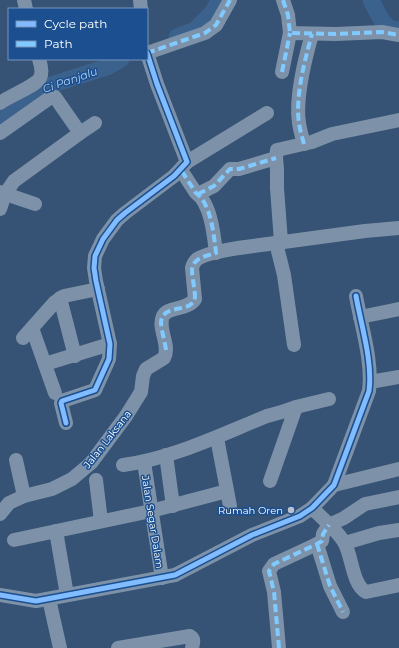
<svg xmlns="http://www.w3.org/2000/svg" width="399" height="648" viewBox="0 0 399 648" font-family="Montserrat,sans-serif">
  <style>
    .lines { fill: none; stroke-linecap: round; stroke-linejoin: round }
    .river { stroke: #3b618d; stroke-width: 17 }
    .minor { stroke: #7d92a8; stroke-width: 14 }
    .quiet { stroke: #80caff; stroke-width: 4; stroke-dasharray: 8 4; stroke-linecap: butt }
    .cycleway-casing { stroke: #1b4f8f; stroke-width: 8 }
    .cycleway { stroke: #80bcff; stroke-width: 5 }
    .poi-dot { fill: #b9c2ce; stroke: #1b4f8f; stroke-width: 1.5 }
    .labels { text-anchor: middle; stroke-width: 3; stroke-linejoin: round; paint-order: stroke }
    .street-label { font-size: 10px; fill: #fff; stroke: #1b4f8f }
    .poi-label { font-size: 10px; fill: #fff; stroke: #1b4f8f; text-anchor: end }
    .water-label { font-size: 11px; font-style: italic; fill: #b5d3f5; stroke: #1b4f8f }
  </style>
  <rect width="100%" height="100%" fill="#365274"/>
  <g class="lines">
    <g class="river">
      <polyline points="371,0 382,21 390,29 399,30"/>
      <polyline points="177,37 195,30 213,12 219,0"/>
      <polyline points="0,117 41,88 107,67 121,59"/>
    </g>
    <g class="minor">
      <polyline points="24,0 26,9"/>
      <polyline points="140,0 141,9"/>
      <polyline points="283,0 288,15 290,33 336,34 382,32 399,35"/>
      <polyline points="147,53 205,33 216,25 230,0"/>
      <polyline points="282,72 290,33"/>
      <path d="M0,103C9,96 36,86 40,78C43,72 41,65 39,59"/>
      <polyline points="0,133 51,97 55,97 80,133"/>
      <path d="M304,144C302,137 300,130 299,123C295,97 305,59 312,34"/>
      <polyline points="187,162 267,113"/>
      <path d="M181,170L196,193C211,203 214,236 216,253"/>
      <polyline points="0,192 35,204"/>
      <polyline points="198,194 214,186 230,169 239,169 276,158"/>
      <polyline points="0,209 5,194 14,181 80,133 95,123"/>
      <polyline points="281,242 277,188 277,169 276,158 277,150 312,142 332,134 399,120"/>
      <polyline points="60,298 75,356"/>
      <polyline points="360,317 399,309"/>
      <polyline points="32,328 55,393"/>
      <polyline points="23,338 55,302 64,296 98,289"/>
      <polyline points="294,345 284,275 276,243 365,231 399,228"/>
      <polyline points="45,364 110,344"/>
      <polyline points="370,382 399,377"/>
      <polyline points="296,407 329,399"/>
      <polyline points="66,423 61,403 62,401 95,390 109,359 110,344 96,281 94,268 95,256 103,239 117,220 125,213 174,176 187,162 157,84 147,53"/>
      <polyline points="217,438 230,506"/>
      <polyline points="166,455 173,506"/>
      <polyline points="16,460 24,496"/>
      <polyline points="144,462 162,578"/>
      <path d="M123,465C174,458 220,435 267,416C277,413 287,411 296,407L270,481"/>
      <polyline points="96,480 101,521"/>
      <polyline points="334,485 399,469"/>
      <path d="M312,508C322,518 337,530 344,542C352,554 352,585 366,592L399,585"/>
      <path d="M0,514L9,503L24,496L52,489L72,479L91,463L126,416L141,392L143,376L146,369L164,358C171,345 157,329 163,316C168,306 187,311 195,299L192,268C193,264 195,260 199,258C216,249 256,246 276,243"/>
      <polyline points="56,531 67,595"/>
      <polyline points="14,540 151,511 227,491"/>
      <polyline points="345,543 379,533 399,530"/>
      <polyline points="317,544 330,586 343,612"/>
      <path d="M0,595L36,601L175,575L252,535L300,516L312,508L334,485L369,391C373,362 361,325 356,296"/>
      <polyline points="49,599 60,648"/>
      <path d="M118,648L190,636C195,639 193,643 192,648"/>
      <polyline points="279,648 274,592 269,571 274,564 317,544 322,541 323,534 329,525 344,518 365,504 399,497"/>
    </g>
    <g class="quiet">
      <polyline points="283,0 288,15 290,33 336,34 382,32 399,35"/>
      <polyline points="147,53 205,33 216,25 230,0"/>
      <polyline points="282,72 290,33"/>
      <path d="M304,144C302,137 300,130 299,123C295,97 305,59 312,34"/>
      <polyline points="198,194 214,186 230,169 239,169 276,158"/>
      <path d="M166,350C165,342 161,329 161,322C163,302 194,315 195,296C193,268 183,261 216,253C214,236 211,203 196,193L181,170"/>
      <polyline points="317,544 330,586 343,612"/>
      <polyline points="279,648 274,592 269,571 274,564 317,544 322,541 323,534 329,525"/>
    </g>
    <defs>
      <g id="cycleway">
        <polyline points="66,423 61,403 62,401 95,390 109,359 110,344 96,281 94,268 95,256 103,239 117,220 125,213 174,176 187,162 157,84 147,53"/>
        <path d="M0,595L36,601L175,575L252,535L300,516L312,508L334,485L369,391C373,362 361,325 356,296"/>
      </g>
    </defs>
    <use href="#cycleway" class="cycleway-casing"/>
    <use href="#cycleway" class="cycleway"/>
  </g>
  <circle class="poi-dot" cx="291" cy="510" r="4"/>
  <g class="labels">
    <g class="street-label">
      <text transform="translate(107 439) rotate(-52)" y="4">Jalan Laksana</text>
      <text transform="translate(153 522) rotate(81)" y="4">Jalan Segar Dalam</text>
    </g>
    <g class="poi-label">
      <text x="283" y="514">Rumah Oren</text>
    </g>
    <g class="water-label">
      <text transform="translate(70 80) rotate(-19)" y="4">Ci Panjalu</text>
    </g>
  </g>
  <rect x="8" y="8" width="140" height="52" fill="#1b4f8f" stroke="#7695bc"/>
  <rect x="16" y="21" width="20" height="6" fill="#80bcff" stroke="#7695bc"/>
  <text x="44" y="28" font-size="12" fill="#ffffff">Cycle path</text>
  <rect x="16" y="41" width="20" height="6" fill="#80caff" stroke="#7695bc"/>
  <text x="44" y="48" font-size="12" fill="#ffffff">Path</text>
</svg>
